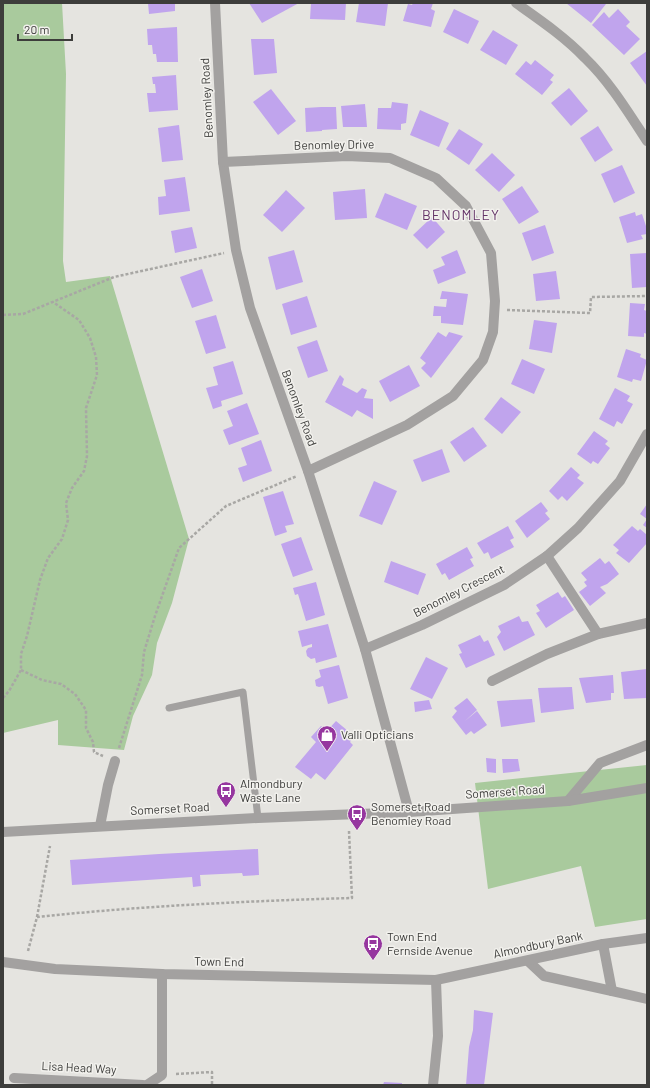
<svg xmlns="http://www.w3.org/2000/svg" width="650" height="1088" viewBox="0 0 650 1088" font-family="Barlow,sans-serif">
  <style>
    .green { fill: #a9ca9d }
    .building { fill: #c0a4ed }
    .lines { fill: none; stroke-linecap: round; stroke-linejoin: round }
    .path { stroke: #a8a7a4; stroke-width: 2.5; stroke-dasharray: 3 2; stroke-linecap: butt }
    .lane { stroke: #a3a1a0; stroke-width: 7 }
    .street { stroke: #a3a1a0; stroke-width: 10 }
    .labels { text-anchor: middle; stroke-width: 3; stroke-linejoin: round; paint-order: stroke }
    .street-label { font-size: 12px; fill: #3d3d3b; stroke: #f2f1ed }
    .poi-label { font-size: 12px; fill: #3d3d3b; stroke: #f2f1ed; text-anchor: start }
    .quarter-label { font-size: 14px; letter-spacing: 1px; fill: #643468; stroke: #f2f1ed }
  </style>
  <rect width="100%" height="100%" fill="#e5e4e0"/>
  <g class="green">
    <polygon points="3,3 62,3 66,74 63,261 66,282 110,276 189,539 172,603 157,643 152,675 133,716 124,750 58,745 58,720 3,733"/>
    <polygon points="647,765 647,919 595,927 581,866 488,889 475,783"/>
  </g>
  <g class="building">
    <polygon points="148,3 175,3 175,11 149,14"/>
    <polygon points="249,3 299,3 262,23"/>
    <polygon points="311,3 346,3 345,20 310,19"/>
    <polygon points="359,3 388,3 385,26 356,22"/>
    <polygon points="413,3 433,3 431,9 435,11 431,27 403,21 408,4 412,5"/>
    <polygon points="566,3 606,3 606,4 591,23"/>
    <polygon points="454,9 479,21 468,44 443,32"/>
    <polygon points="618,9 630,22 626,26 640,39 624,55 592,25 604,12 609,18"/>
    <polygon points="177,27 178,62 157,62 156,54 153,54 152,45 148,45 147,29"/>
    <polygon points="493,30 518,45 506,65 480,50"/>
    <polygon points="251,39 274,39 277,73 254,75"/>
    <polygon points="647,51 647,86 630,63"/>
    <polygon points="535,60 554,75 550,80 553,82 542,95 515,74 526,61 531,65"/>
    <polygon points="176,75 178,110 149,112 147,93 156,93 155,84 153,84 152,77"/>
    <polygon points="569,88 588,111 571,126 551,103"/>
    <polygon points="271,89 296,121 278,135 253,102"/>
    <polygon points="392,102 408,104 406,123 401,124 401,130 377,129 378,108 391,108"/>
    <polygon points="365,104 367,127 343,127 341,106"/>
    <polygon points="321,107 336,107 337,129 322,130 322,131 306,132 305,108"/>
    <polygon points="420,110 449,123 439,147 410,135"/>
    <polygon points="179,125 183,160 162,162 158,128"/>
    <polygon points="598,126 613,150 595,162 580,138"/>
    <polygon points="459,129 483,144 469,165 446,149"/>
    <polygon points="492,153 515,175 499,192 475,170"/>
    <polygon points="622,165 635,193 614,203 601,174"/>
    <polygon points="185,177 190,211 159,215 158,197 166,196 164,180"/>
    <polygon points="522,186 539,212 519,224 502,199"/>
    <polygon points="365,189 367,218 335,220 333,192"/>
    <polygon points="286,190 305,208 282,232 263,215"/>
    <polygon points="385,193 417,206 407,230 375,217"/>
    <polygon points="635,212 636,216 642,214 647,229 647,234 641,235 643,239 627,243 619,217"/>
    <polygon points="432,217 445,232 427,249 413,235"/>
    <polygon points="545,225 554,253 532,261 522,233"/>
    <polygon points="192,227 197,248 175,253 171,231"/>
    <polygon points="294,250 303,282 276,290 268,257"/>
    <polygon points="457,250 466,273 438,284 433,270 445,265 441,257"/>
    <polygon points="647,253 647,287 632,288 630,254"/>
    <polygon points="202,269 213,301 192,308 180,277"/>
    <polygon points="556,271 560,299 536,301 533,274"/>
    <polygon points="442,291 468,294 463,325 441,323 441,316 433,316 434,306 446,307 447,299 440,299"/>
    <polygon points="307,296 317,327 291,335 282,304"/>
    <polygon points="630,303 645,304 644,310 647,311 647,334 644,333 644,337 628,336"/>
    <polygon points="216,315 226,348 206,354 195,321"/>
    <polygon points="534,320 557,323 552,353 529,349"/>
    <polygon points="438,332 446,337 449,332 463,336 431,378 421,368 426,363 420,358"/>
    <polygon points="317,340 328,371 308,378 297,347"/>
    <polygon points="626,349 641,354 640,357 647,360 641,381 633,379 632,382 617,377"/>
    <polygon points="522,359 545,369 534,394 511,384"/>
    <polygon points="233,361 243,394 221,401 222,406 213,409 206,388 218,385 213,367"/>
    <polygon points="409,365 420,386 390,402 379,381"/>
    <polygon points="340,375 344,379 342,385 357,393 362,388 367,390 364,398 373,399 373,419 357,410 352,417 325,402"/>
    <polygon points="615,388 630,396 627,401 633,404 622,424 617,421 614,427 599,419"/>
    <polygon points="501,397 521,412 502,434 484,419"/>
    <polygon points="247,403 259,434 229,445 223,430 233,426 227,411"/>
    <polygon points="473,427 487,446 464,462 450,442"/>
    <polygon points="594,431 608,441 605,444 610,448 598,464 593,461 591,464 577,454"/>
    <polygon points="261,440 272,471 243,482 238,468 247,465 241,448"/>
    <polygon points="442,449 450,472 422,482 413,460"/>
    <polygon points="571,467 580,475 577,478 584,483 567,501 562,496 558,500 549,491"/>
    <polygon points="374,481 397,491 382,525 359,516"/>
    <polygon points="283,491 294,524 285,526 287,532 275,536 263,497"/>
    <polygon points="541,502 548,511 545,513 550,519 527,538 515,521"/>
    <polygon points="647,504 647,528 643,525 647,519 640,514"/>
    <polygon points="508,526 514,538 510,540 514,547 491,559 488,552 484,554 477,543"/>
    <polygon points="632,526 638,531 640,529 647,535 647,543 629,563 616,553 619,550 613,545"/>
    <polygon points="301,537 313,570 293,577 281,544"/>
    <polygon points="467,547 473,558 470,559 474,566 449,580 445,573 442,575 436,564"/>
    <polygon points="600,558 605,564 609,561 619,574 607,584 600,587 606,593 590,606 579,592 587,586 584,582 587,580 581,573"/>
    <polygon points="391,561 426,574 418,595 384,582"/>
    <polygon points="316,582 325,615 306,621 298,594 295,595 293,588"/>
    <polygon points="558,592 562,598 565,596 574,610 546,628 536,613 540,611 536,605"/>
    <polygon points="519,616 522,622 528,621 535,635 504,651 497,637 501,632 498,626"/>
    <polygon points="328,624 337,657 316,663 315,658 311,659 307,656 306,651 308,648 312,647 312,644 302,647 298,631"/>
    <polygon points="480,635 484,642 488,640 495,655 466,668 459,654 462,653 458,645"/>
    <polygon points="426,657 448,668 432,699 410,689"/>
    <polygon points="339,665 348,698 328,704 323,686 319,687 316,686 315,680 321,677 319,670"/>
    <polygon points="647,669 647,698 624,699 621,672"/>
    <polygon points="613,675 614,693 611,693 611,700 586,703 579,678"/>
    <polygon points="572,687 574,709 541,713 538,688"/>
    <polygon points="467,698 477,710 465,721 477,711 487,725 474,734 471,731 466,735 452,717 457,711 454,708"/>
    <polygon points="532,699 535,722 501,727 497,701"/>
    <polygon points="429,700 432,709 415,712 414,702"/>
    <polygon points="336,721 354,736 350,742 353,745 325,780 316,773 311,779 295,767 316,742 311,737 321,726 327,731"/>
    <polygon points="486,758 496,759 496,773 487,772"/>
    <polygon points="502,759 518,759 520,771 503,773"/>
    <polygon points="258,849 259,875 243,876 242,873 200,875 201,886 193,887 192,877 72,885 70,860 159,854"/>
    <polygon points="474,1010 493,1013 484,1085 466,1085 469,1047 473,1030"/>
    <polygon points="384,1082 402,1083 402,1085 383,1085"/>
  </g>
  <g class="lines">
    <g class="path">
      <polyline points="507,310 590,313 591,297 647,296"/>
      <polyline points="3,315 23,314 114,277 224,253"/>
      <polyline points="21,670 42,680 61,684 75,694 86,710 86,728 93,742 94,752 103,756"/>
      <polyline points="3,698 9,691 21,670 21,654 27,636 40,580 48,558 62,539 68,520 66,503 72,488 84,471 87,456 86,408 97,375 96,357 90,338 79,320 53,302"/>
      <polyline points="119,748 142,675 144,652 155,616 179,548 226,506 297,476"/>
      <polyline points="37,917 50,846"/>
      <path d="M28,951L37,917C141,906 247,901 352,898L349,831"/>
      <polyline points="176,1074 212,1072 212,1085"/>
    </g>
    <polyline class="lane" points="169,708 243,692 258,818"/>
    <g class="street">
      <polyline points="215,3 223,162 236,250 250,308 308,471 365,649 409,812"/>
      <path d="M516,3C540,20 565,37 585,58C610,82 628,112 647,141"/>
      <polyline points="223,162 347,156 390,158 436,178 466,206 491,253 495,301 493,332 483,360 453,396 407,425 308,471"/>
      <polyline points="547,556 598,634 647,623"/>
      <polyline points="365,649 422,625 504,585 547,556 578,528 620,481 647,434"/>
      <polyline points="492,681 547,654 598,634"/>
      <polyline points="568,801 600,763 647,745"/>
      <polyline points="100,826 108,785 115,761"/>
      <polyline points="3,832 258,818 409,812 568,801 647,788"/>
      <polyline points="603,944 612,991"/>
      <polyline points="528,961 544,976 612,991 647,999"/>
      <polyline points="3,962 55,969 162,974 436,980 603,944 647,938"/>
      <polyline points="14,1078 143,1085"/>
      <polyline points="147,1085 162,1075 162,974"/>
      <polyline points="433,1085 438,1036 436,980"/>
    </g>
  </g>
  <defs>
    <symbol id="shop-pin" viewBox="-11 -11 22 30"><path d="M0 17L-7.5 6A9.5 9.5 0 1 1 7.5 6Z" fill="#96369f" stroke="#f2f1ed"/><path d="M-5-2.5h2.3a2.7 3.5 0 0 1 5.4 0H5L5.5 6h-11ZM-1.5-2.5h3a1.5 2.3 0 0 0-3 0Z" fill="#fff"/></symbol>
    <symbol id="bus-pin" viewBox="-11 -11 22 30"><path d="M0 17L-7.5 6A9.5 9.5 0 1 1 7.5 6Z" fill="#96369f" stroke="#f2f1ed"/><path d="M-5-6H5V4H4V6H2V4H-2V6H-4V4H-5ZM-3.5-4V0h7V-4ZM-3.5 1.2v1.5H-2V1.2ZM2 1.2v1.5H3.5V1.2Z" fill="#fff"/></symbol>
  </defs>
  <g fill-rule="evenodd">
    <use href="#shop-pin" x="316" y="724" width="22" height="30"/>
    <use href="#bus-pin" x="215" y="780" width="22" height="30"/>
    <use href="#bus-pin" x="346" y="803" width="22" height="30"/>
    <use href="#bus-pin" x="362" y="933" width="22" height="30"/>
  </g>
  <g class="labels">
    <g class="street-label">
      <text transform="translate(207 98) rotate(-93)" y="4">Benomley Road</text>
      <text transform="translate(334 145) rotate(-1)" y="4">Benomley Drive</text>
      <text transform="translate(299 408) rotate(70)" y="4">Benomley Road</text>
      <text transform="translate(459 591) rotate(-27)" y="4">Benomley Crescent</text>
      <text transform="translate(505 792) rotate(-4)" y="4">Somerset Road</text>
      <text transform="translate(170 809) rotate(-3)" y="4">Somerset Road</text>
      <text transform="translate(538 945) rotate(-12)" y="4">Almondbury Bank</text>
      <text transform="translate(219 962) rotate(1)" y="4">Town End</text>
      <text transform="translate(79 1068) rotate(3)" y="4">Lisa Head Way</text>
    </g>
    <g class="poi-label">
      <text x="341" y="739">Valli Opticians</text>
      <text x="240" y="788">Almondbury<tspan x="240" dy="14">Waste Lane</tspan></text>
      <text x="371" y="811">Somerset Road<tspan x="371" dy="14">Benomley Road</tspan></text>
      <text x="387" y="941">Town End<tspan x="387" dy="14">Fernside Avenue</tspan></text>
    </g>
    <g class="quarter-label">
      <text x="461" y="220">BENOMLEY</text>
    </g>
  </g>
  <rect width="650" height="1088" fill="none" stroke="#3d3d3b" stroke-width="8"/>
  <path d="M18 34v6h54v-6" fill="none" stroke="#3d3d3b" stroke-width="2"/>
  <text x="24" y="34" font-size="12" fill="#3d3d3b" stroke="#f2f1ed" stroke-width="3" paint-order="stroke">20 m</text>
</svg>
